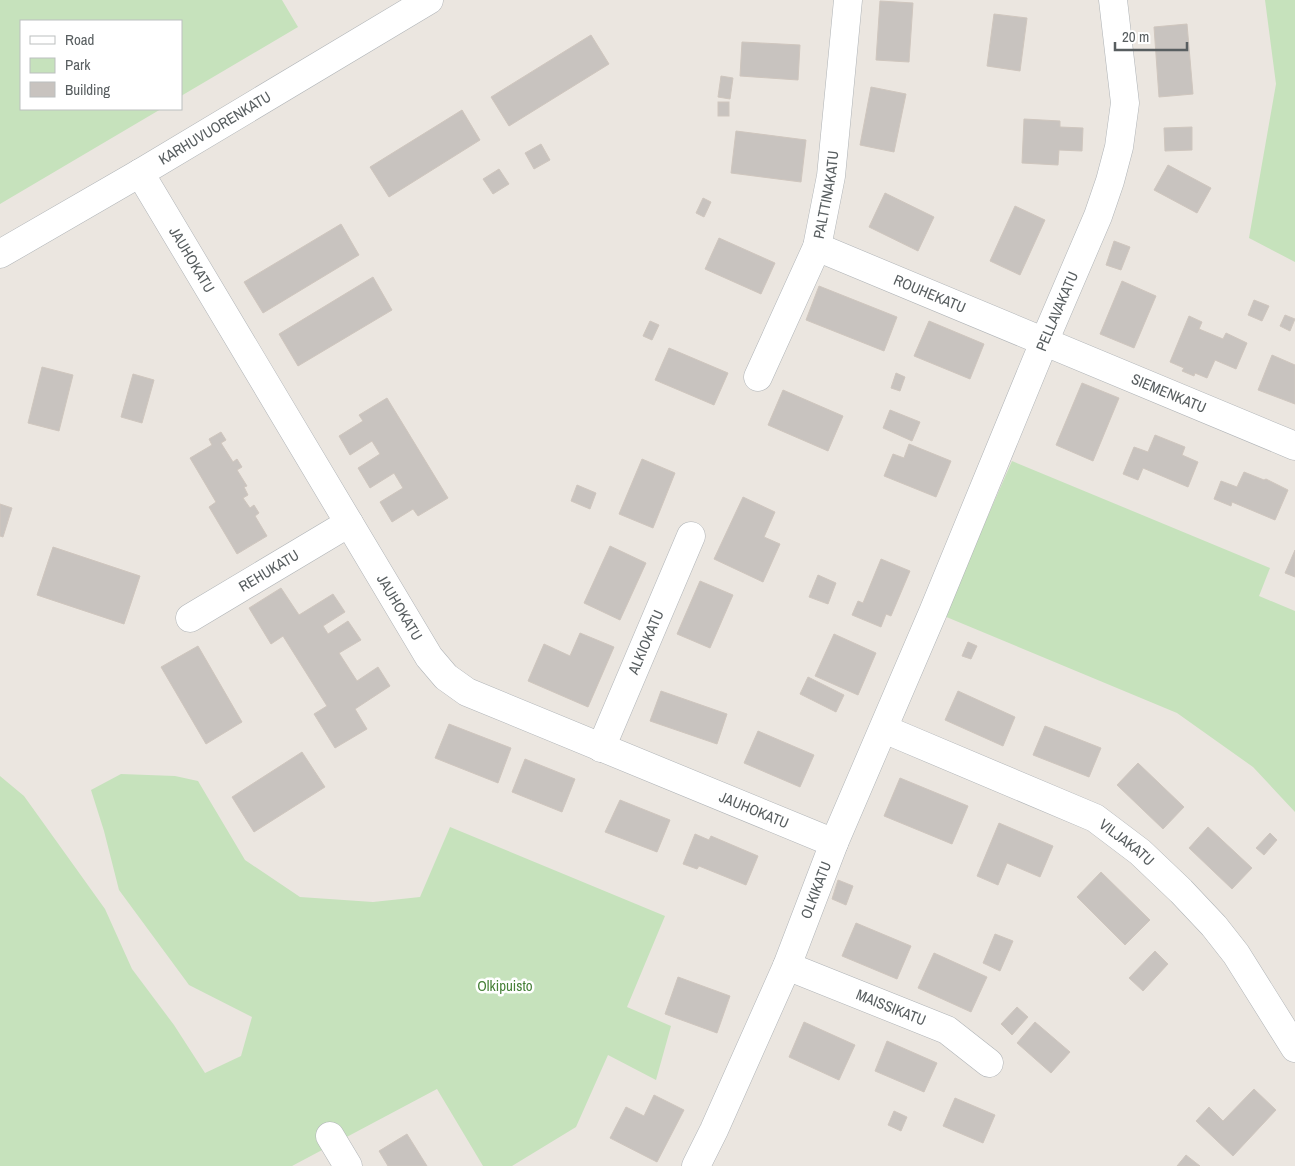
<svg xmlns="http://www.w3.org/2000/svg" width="1295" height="1166" viewBox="0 0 1295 1166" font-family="'Archivo Narrow',sans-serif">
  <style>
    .green { fill: #c6e2bc }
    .building { fill: #c8c3bf; stroke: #cfc6be }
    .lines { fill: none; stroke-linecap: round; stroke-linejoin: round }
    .minor-casing { stroke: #b0b4b7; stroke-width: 29 }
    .minor { stroke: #fff; stroke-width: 28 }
    .labels { text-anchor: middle; stroke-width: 5; stroke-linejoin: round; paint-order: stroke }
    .street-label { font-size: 15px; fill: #585e60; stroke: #fff }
    .park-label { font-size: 15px; fill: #468037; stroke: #fff }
  </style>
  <rect width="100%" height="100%" fill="#ebe6e0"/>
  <g class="green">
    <polygon points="0,0 282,0 298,27 181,96 181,21 21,21 21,109 161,109 0,204"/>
    <polygon points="1265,0 1295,0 1295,262 1249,238 1276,84"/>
    <polygon points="1012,461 1270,568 1259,596 1295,611 1295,812 1253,767 1177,713 944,616"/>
    <polygon points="121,774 175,776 198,781 245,860 300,897 373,902 420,897 450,827 665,916 627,1007 671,1026 656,1080 608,1055 576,1127 512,1166 483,1166 437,1089 292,1166 0,1166 0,776 24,796 105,909 132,969 174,1025 205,1073 241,1056 252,1017 189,985 119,890 104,831 91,790"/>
  </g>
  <g class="building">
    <polygon points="880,1 913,3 909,62 876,60"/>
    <polygon points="994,14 1027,18 1020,71 987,66"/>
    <polygon points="1187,24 1193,94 1159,97 1154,27"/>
    <polygon points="591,35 609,64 509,126 491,97"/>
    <polygon points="742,42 800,45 798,80 740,76"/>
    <polygon points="721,76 733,78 730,99 718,97"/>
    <polygon points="871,87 906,94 894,152 860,145"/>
    <rect x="718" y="102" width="11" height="14"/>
    <polygon points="462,110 480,140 389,197 370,167"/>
    <polygon points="1024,119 1060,121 1060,127 1083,128 1082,151 1059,150 1058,165 1022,163"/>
    <polygon points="1192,127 1192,150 1165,151 1164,128"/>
    <polygon points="736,131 806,140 801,182 731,173"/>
    <polygon points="541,144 550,160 534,169 525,153"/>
    <polygon points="1168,165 1211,188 1197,213 1154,190"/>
    <polygon points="499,169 509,184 493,194 483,179"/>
    <polygon points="885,193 934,217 918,251 869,227"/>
    <polygon points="703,198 711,202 704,217 696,213"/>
    <polygon points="1015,206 1045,220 1020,275 990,261"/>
    <polygon points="341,224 359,255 263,313 244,282"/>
    <polygon points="719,238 775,263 761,294 705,269"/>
    <polygon points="1114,241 1130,247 1121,270 1106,265"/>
    <polygon points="373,277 392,310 298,366 279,334"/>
    <polygon points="1122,281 1156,296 1134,348 1100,334"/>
    <polygon points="819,286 897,317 884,351 806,320"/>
    <polygon points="1254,300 1269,306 1262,321 1248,315"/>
    <polygon points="1285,315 1295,319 1290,331 1280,326"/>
    <polygon points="1189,316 1202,322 1199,329 1223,339 1226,333 1247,343 1236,369 1215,360 1207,378 1195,373 1194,376 1182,371 1184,368 1170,362"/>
    <polygon points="650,321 659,325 652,340 643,336"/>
    <polygon points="929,321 984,344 970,379 914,356"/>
    <polygon points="669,348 728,373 714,405 655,380"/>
    <polygon points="1272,355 1295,365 1295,404 1258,390"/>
    <polygon points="42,367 73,375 59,431 28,423"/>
    <polygon points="896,373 905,377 900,391 891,388"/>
    <polygon points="133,374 154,380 142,423 121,417"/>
    <polygon points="1082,383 1119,398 1093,461 1056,445"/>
    <polygon points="783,390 843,416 828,451 768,425"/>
    <polygon points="387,398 448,498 418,516 413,509 392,522 380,502 403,488 394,473 370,488 358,468 380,454 372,441 350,455 339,436 363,421 359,415"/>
    <polygon points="890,410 920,422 912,441 883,428"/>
    <polygon points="221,432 226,440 221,443 233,462 237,459 242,467 237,470 247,486 244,487 248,495 243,498 250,508 254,505 259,513 255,516 267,536 237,554 209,507 216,502 190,458 212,445 209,439"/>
    <polygon points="1155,435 1185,447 1182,455 1198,462 1188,487 1143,468 1138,480 1123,474 1134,447 1148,452"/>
    <polygon points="909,444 951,461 936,497 884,476 893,454 904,458"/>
    <polygon points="642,459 675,473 653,528 619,514"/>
    <polygon points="1244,472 1264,480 1266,479 1288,490 1275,520 1232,502 1231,506 1214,499 1221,481 1237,487"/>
    <polygon points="577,485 596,493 590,509 571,501"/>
    <polygon points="743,497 775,512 764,537 780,544 763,582 714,559"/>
    <polygon points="0,504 12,508 3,537 0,536"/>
    <polygon points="610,546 646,563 620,620 584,603"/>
    <polygon points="53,547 140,576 124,624 37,595"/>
    <polygon points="1295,550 1295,577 1285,573"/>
    <polygon points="881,559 910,571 891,616 886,614 881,627 852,615 858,601 863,603"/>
    <polygon points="818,575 836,583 828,604 809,597"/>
    <polygon points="700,581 733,595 710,648 677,634"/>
    <polygon points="281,588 299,615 333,594 345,612 323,626 328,634 348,621 361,640 339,653 357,681 378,667 390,686 355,709 367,729 335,748 314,714 327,706 283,636 271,644 249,608"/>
    <polygon points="580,633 614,647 588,707 528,681 544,644 570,656"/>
    <polygon points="834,634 876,653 858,695 815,676"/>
    <polygon points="968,642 977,646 971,659 962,656"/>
    <polygon points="198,646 242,722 206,744 161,667"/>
    <polygon points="808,677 844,695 836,712 800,694"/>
    <polygon points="661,691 727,714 717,744 650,721"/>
    <polygon points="958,691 1015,717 1003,746 945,720"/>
    <polygon points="449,724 511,748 498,783 435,758"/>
    <polygon points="1045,726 1101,748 1089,777 1033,755"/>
    <polygon points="758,731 814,755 800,787 744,763"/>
    <polygon points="302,752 325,787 254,832 232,797"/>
    <polygon points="525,759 575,779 562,812 512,792"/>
    <polygon points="1138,763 1184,807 1163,829 1117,785"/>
    <polygon points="900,778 968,806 952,844 884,816"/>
    <polygon points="620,800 670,820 657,852 605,832"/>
    <polygon points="999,823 1053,846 1040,877 1007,863 998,885 977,876"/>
    <polygon points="1208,827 1252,868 1232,889 1189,848"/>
    <polygon points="1270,833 1277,840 1264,855 1256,848"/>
    <polygon points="695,834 709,840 711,836 758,856 746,885 699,866 697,869 683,864"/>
    <polygon points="1101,872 1150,920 1125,945 1077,897"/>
    <polygon points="838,880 853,886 846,905 832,899"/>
    <polygon points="856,923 911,946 897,979 842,956"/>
    <polygon points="995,934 1013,941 1000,971 983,963"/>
    <polygon points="1155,951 1168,964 1143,991 1129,978"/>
    <polygon points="934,953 987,977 971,1012 918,988"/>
    <polygon points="678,977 730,996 717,1033 665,1014"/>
    <polygon points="1017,1007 1028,1017 1012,1035 1001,1024"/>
    <polygon points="804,1022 855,1045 839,1080 789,1057"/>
    <polygon points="1035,1022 1070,1052 1051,1073 1017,1043"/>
    <polygon points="887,1041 937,1063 924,1092 875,1071"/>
    <polygon points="1254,1089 1276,1110 1233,1156 1196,1121 1209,1107 1223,1121"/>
    <polygon points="654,1095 684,1110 657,1162 610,1138 626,1107 644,1116"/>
    <polygon points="955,1098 995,1115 983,1143 943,1126"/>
    <polygon points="894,1111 907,1117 901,1131 888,1125"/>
    <polygon points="407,1134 427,1166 388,1166 379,1151"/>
    <polygon points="1186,1155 1200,1166 1177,1166"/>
  </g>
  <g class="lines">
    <defs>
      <g id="minor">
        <path id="s1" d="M140,173L429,657L446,677L467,692L834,843"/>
        <path id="s2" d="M817,247L1295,446"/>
        <path id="s3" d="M0,254L140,173L429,0"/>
        <path id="s4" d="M758,377L817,247L831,176L848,0"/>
        <path id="s5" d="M190,618L349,523"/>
        <path id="s6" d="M884,729L1095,818L1140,852L1181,891L1214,926L1236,954L1295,1048"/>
        <path id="s7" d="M601,748L691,536"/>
        <path id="s8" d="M787,966L947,1030L989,1063"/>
        <polyline points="330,1136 348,1166"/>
        <path id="s9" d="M696,1166L714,1130L787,966L834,843L933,612L1044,342L1098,216L1110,181L1119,147L1125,103L1113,0"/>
      </g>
    </defs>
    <use href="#minor" class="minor-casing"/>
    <use href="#minor" class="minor"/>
  </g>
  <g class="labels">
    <g class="street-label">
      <text dy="5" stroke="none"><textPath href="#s3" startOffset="249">KARHUVUORENKATU</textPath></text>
      <text dy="5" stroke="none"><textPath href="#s4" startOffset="196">PALTTINAKATU</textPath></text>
      <text dy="5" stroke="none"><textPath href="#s1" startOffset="101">JAUHOKATU</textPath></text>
      <text dy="5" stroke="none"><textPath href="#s2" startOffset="122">ROUHEKATU</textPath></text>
      <text dy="5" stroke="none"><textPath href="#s9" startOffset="928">PELLAVAKATU</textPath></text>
      <text dy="5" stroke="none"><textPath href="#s2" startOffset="381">SIEMENKATU</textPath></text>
      <text dy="5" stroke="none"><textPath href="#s5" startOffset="92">REHUKATU</textPath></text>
      <text dy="5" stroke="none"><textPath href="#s1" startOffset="506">JAUHOKATU</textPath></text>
      <text dy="5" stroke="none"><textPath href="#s7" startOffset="115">ALKIOKATU</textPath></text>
      <text dy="5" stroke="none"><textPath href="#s1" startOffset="926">JAUHOKATU</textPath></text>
      <text dy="5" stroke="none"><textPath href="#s6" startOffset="269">VILJAKATU</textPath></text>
      <text dy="5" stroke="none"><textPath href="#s9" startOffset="301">OLKIKATU</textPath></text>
      <text dy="5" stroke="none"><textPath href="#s8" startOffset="112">MAISSIKATU</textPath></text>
    </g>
    <g class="park-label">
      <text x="505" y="991">Olkipuisto</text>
    </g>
  </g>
  <rect x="20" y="20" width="162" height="90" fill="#ffffff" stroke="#bcbfbf"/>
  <rect x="30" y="36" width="25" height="8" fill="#ffffff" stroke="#bcbfbf"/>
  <text x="65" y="45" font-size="15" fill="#585e60">Road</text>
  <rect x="30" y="58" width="25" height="15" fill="#c6e2bc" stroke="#bcbfbf"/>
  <text x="65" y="70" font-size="15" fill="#585e60">Park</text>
  <rect x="30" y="82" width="25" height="15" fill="#c8c3bf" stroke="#bcbfbf"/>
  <text x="65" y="95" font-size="15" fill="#585e60">Building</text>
  <path d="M1115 42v8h72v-8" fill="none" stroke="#585e60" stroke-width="2.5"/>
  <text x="1122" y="42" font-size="15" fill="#585e60" stroke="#ffffff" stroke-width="4" paint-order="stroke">20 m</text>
</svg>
